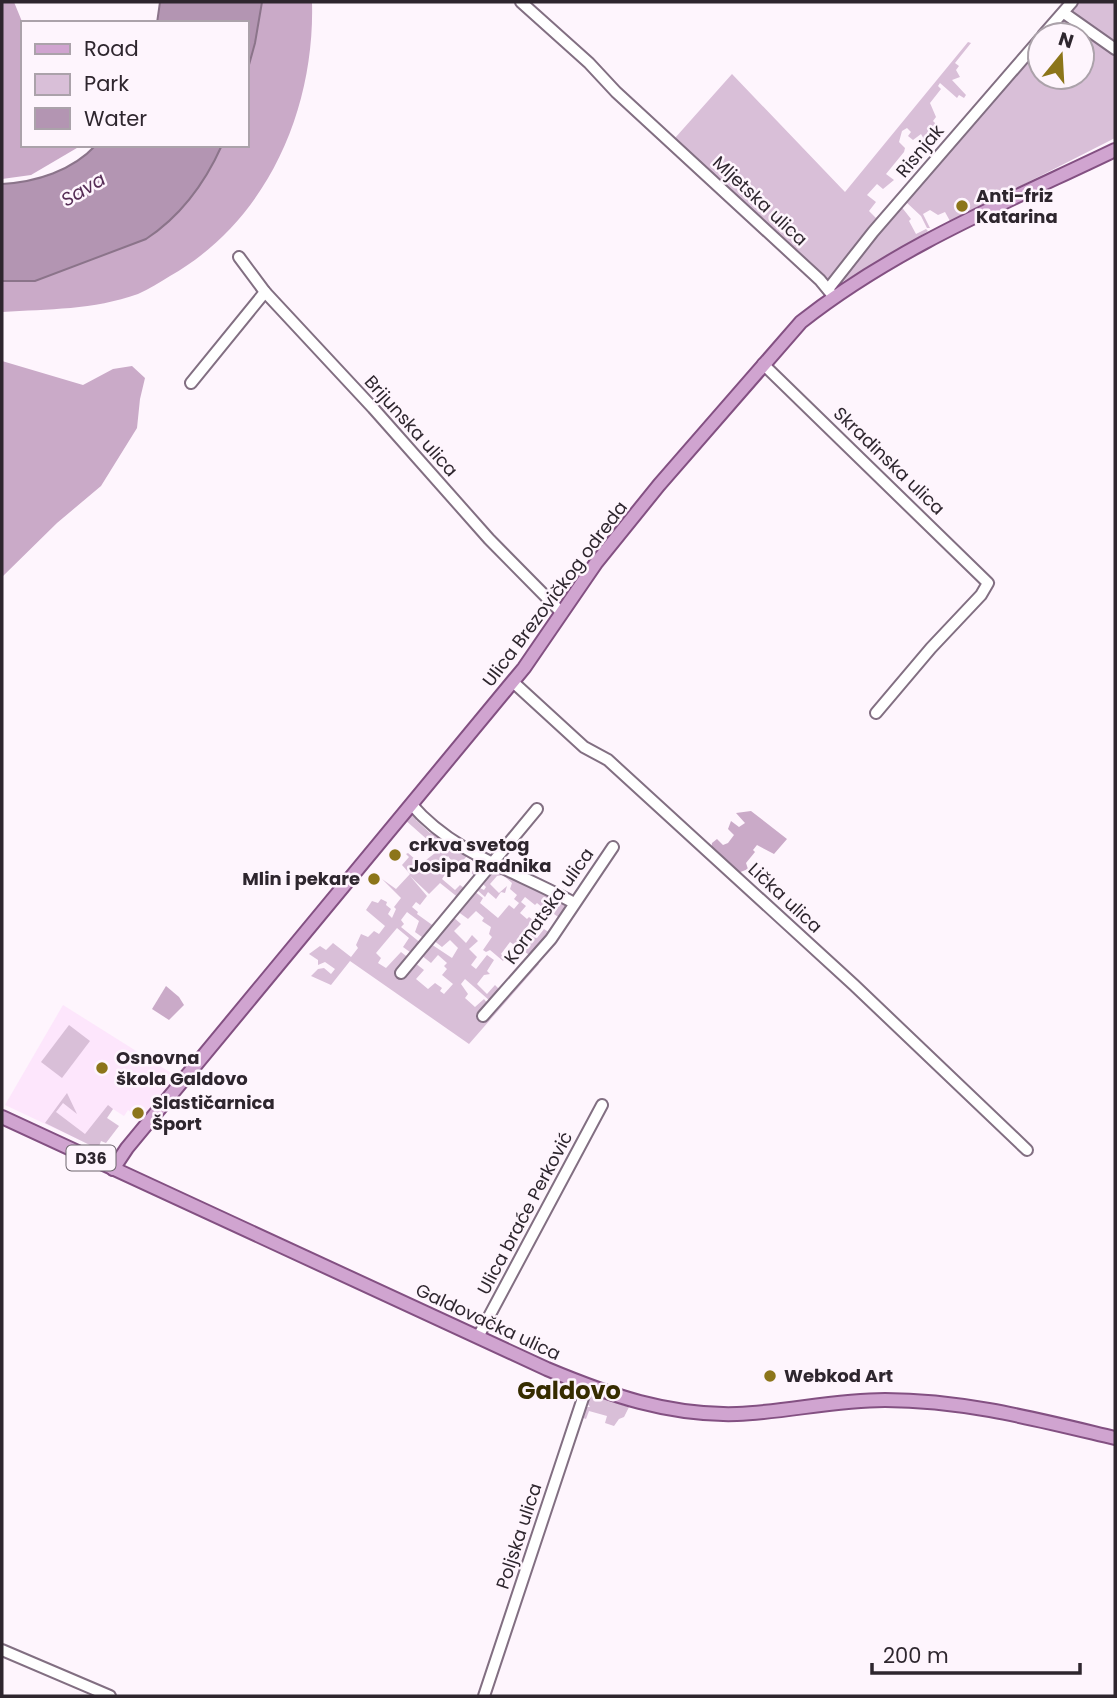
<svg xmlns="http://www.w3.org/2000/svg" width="1117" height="1698" viewBox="0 0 1117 1698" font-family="Poppins,sans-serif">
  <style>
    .built { fill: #fde6fc }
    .green { fill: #d9bfd8 }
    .forest { fill: #caaac8 }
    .water { fill: #b395b2; stroke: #8b748a; stroke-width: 2 }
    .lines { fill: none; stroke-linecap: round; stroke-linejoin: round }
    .minor-casing { stroke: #826f82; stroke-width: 14 }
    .major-casing { stroke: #835082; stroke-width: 16 }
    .minor { stroke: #fff; stroke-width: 10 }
    .major { stroke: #d0a4d0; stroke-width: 12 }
    .poi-dot { fill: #8c751a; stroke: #fef5fd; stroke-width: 2.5 }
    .labels { text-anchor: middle; stroke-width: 5; stroke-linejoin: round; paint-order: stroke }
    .shield { fill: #fef5fd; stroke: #6c646c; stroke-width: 2 }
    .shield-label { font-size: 16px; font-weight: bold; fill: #2e262e }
    .street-label { font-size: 18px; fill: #2e262e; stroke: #fef5fd }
    .poi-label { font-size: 18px; font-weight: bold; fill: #2e262e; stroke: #fef5fd; text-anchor: start }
    .water-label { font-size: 19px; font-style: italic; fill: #562d56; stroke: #fef5fd }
    .district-label { font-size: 24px; font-weight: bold; fill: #362c00; stroke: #fef5fd }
  </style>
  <rect width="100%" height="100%" fill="#fef5fd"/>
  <polygon class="built" points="63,1005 176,1076 145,1114 135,1107 131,1112 128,1110 124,1116 113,1109 88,1144 5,1105"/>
  <g class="green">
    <polygon points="1073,2 1115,2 1115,47 1067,10"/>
    <polygon points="1063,16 1115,53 1115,138 985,204 985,206 944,227 943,225 950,221 945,212 938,215 930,210 923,214 930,228 927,228 921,216 906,202 1040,44 1040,77 1082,77 1082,35 1048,35"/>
    <polygon points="968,42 971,43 955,63 959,66 956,70 960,77 952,80 966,95 964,98 959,95 957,98 940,83 938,86 941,89 930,103 936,117 933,121 937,125 934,128 936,134 933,140 929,137 925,141 921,134 913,140 908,136 911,132 907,128 902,131 899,142 905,148 904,152 886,174 894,180 883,189 877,184 867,195 876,202 869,211 876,218 883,211 886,214 829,282 678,145 675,138 732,74 845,192"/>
    <polygon points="900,205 911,219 909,221 916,234 926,229 928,231 886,258 838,284 845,282 839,289 835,289 835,286"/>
    <polygon points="412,812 418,817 416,820 430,833 435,830 486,863 477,878 471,873 477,865 467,856 459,865 455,861 453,863 448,856 444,860 448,863 445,867 448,870 442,879 455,890 460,885 467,890 460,899 440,883 429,894 410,876 427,896 420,905 416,902 412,907 418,912 417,914 435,927 426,940 415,932 419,921 407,912 401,920 404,924 401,927 422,944 414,955 403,947 409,938 397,928 376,953 381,958 378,963 386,968 401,952 424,970 416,979 428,989 435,983 442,988 440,991 444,994 453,984 442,975 447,969 444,966 447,963 438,955 431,963 421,955 431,944 452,958 458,948 450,940 442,947 433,940 452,916 461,924 454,931 466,943 472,935 478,941 469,949 477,957 471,965 476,969 487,955 494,960 487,971 490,974 484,975 477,984 487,994 495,985 501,991 490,1001 465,979 461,984 468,994 465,998 475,1007 484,999 488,1004 535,961 539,964 469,1044 350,961 331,985 311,976 318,969 324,968 331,974 335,969 325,962 318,965 318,960 309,954 320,946 326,950 333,943 351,957 358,948 356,945 361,934 368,937 374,931 379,934 385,926 366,910 372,901 378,903 381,899 387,902 386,905 391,909 388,914 392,918 396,909 394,907 401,898 382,879 396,889 410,874 402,865 409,857 406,854 408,853 425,868 429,864 426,860 439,850 404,819"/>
    <polygon points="494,867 569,903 561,919 554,914 556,910 546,902 542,907 537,903 535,905 525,897 521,902 526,906 520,913 527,919 529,917 533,920 525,929 537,938 544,929 550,933 531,956 510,942 501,954 505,958 503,961 490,950 486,952 483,950 492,937 489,934 491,927 482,921 484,918 476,911 468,919 457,911 474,891 483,898 480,903 498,918 509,905 514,909 519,903 514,899 517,895 510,889 512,883 503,875 497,876 490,884 499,893 507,886 505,893 501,892 496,899 488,892 485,897 476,889 478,887 484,890 486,887 481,882"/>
    <polygon points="69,1025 90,1041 62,1078 41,1062"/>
    <polygon points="67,1093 77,1114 63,1103 56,1112 85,1134 108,1105 113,1109 107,1118 119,1126 106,1143 101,1141 98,1149 45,1123"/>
    <polygon points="592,1395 629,1407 624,1417 619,1419 614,1426 605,1423 607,1416 589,1411 586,1419 581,1417 584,1407 590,1407 586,1402"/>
  </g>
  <g class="forest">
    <polygon points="2,2 14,2 23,24 23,145 82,145 31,175 2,179"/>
    <path d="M262,2H312C315,110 267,221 170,276C160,282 149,289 138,294C93,310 49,309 2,312V281H35L146,239C180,217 205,182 222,145H247V72L255,43Z"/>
    <polygon points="2,361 83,385 113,369 132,366 145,378 140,399 137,428 101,486 57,523 2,577"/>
    <polygon points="751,811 787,839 774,854 757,845 753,850 755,852 746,863 748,869 738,873 720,856 711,850 712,843 717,839 723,845 728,843 734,835 728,829 731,821 739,827 745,823 736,813"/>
    <polygon points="166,986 179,997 184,1005 169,1020 152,1009"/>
  </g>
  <g class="water">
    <polygon points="160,2 262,2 255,43 247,72 247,23 157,23"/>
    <path d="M96,145H222C205,183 181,216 146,239L35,281H2V184C36,182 72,171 96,145Z"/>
  </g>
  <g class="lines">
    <defs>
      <g id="minor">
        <polyline points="521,2 589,63 616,92 820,280 834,297"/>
        <polyline points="1064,13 1115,49"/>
        <polyline points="1043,35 1072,2"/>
        <polyline points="239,257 265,292 373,408 489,539 562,613"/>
        <polyline points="829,288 873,232 1040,39"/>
        <polyline points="763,364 988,583 981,595 931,648 876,713"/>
        <polyline points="191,383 265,292"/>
        <polyline points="513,682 584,747 608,760 854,985 1027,1150"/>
        <path d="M411,804C455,855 517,871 574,903"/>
        <polyline points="401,973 537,809"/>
        <polyline points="483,1016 551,939 613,847"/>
        <polyline points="478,1337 602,1105"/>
        <polyline points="2,1650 110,1696"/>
        <polyline points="484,1696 587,1386"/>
      </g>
      <g id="major">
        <path d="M2,1117L547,1369C609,1395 669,1416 737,1414C786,1412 835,1400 885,1400C964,1400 1039,1420 1115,1438"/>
        <path d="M113,1169L127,1148L524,668L596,563L659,485L801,322C896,247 1007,202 1115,150"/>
      </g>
    </defs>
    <use href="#minor" class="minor-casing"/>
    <use href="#major" class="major-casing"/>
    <use href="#minor" class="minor"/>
    <use href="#major" class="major"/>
  </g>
  <g class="poi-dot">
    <circle cx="962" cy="206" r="7"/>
    <circle cx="395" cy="855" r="7"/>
    <circle cx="374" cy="879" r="7"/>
    <circle cx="102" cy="1068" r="7"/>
    <circle cx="138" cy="1113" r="7"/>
    <circle cx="770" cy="1376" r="7"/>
  </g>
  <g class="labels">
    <rect class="shield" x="66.5" y="1145.5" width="49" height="25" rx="5"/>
    <g class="shield-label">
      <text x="91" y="1164">D36</text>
    </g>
    <g class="street-label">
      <text transform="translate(920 151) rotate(-50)" y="6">Risnjak</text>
      <text transform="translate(760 201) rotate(43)" y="6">Mljetska ulica</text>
      <text transform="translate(411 426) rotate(48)" y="6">Brijunska ulica</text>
      <text transform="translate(889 461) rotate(44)" y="6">Skradinska ulica</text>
      <text transform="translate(555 594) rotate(-53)" y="6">Ulica Brezovičkog odreda</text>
      <text transform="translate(785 898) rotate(43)" y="6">Lička ulica</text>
      <text transform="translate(549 906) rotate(-54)" y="6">Kornatska ulica</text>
      <text transform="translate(525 1213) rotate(-62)" y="6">Ulica braće Perković</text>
      <text transform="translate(488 1322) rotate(25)" y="6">Galdovačka ulica</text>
      <text transform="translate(519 1536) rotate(-72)" y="6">Poljska ulica</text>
    </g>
    <g class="poi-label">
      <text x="976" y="202">Anti-friz<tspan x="976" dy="21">Katarina</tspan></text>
      <text x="409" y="851">crkva svetog<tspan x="409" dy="21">Josipa Radnika</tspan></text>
      <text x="360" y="885" text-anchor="end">Mlin i pekare</text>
      <text x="116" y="1064">Osnovna<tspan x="116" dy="21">škola Galdovo</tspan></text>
      <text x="152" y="1109">Slastičarnica<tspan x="152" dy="21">Šport</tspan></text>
      <text x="784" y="1382">Webkod Art</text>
    </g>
    <g class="water-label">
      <text transform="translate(83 189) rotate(-31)" y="7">Sava</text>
    </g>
    <g class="district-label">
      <text x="569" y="1399">Galdovo</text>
    </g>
  </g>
  <rect width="1117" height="1698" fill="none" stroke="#2e262e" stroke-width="7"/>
  <rect x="21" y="21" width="228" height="126" fill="#fef5fd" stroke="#aba2aa" stroke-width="2"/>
  <rect x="35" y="44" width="35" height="10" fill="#d0a4d0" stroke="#aba2aa" stroke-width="2"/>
  <text x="84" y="56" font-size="21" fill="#2e262e">Road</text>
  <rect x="35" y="74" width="35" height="21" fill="#d9bfd8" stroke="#aba2aa" stroke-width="2"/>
  <text x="84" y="91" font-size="21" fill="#2e262e">Park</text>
  <rect x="35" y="108" width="35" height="21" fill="#b395b2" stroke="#aba2aa" stroke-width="2"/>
  <text x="84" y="126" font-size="21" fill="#2e262e">Water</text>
  <g transform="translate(1061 56) rotate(18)"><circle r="33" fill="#fef5fd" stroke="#aba2aa" stroke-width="2"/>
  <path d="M0-5L12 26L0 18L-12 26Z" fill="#8c751a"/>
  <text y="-10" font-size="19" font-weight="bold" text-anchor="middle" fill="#2e262e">N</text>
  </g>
  <path d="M872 1663v10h208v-10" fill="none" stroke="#2e262e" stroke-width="3.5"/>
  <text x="883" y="1663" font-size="21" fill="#2e262e" stroke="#fef5fd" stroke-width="5" paint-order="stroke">200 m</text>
</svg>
